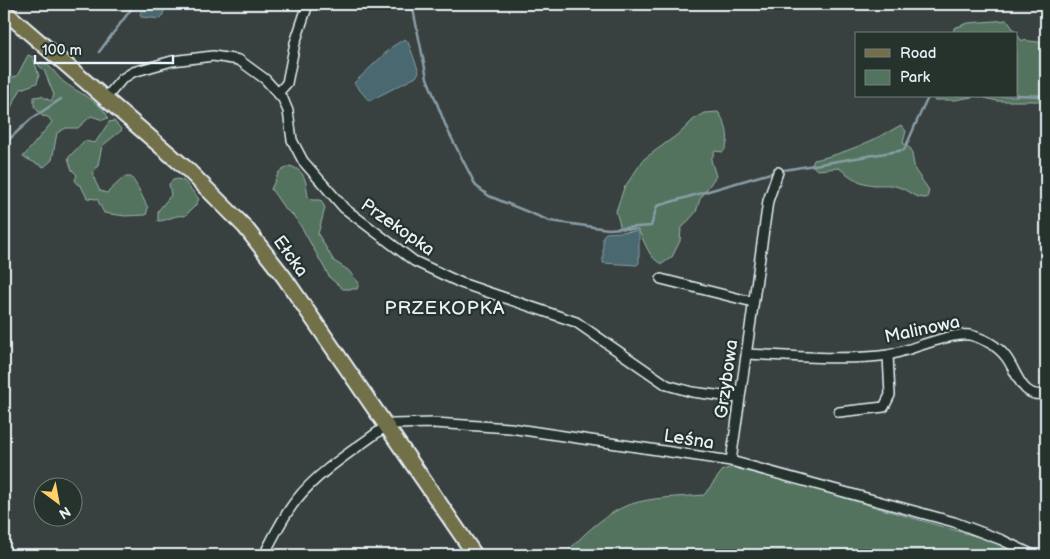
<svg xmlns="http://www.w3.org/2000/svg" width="1050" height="559" viewBox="0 0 1050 559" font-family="'Balsamiq Sans',sans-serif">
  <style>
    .green { fill: #52735e; stroke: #9db2ab }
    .water { fill: #48676f; stroke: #889ea6 }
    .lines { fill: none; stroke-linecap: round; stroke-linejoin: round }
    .stream { stroke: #889ea6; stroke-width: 2.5 }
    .minor-casing { stroke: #e8f1f8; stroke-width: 12 }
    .primary-casing { stroke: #e8f1f8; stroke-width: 18 }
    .minor { stroke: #26332d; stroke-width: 9 }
    .primary { stroke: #726f4a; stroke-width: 14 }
    .labels { text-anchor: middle; stroke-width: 4.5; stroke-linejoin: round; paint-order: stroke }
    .street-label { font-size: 18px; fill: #e8f1f8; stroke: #26332d }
    .neighbourhood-label { font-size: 19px; letter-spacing: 1px; fill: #e8f1f8; stroke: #26332d }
  </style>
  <rect width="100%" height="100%" fill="#394040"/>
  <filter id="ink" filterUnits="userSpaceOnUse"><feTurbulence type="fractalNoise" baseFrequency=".02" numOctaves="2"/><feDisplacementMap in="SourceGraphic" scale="10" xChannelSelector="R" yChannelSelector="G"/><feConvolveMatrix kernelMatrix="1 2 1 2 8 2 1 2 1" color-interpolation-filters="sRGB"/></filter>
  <g filter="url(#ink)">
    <g class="green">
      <polygon points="1007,20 1021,40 1046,43 1046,101 997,101 977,96 955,100 934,100 932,96 1016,96 1016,34 953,34 954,28 968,23"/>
      <polygon points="28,55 33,57 39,76 37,83 21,89 4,120 4,66 10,78 17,76"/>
      <path d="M41,62C52,65 56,76 65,83C76,91 104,104 108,118L103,120L91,116L78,128H66L57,133L52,160L44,167L23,157L52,122L48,117L42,116L34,106V97L41,96L51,101L54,95L44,70L38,65Z"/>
      <path d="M718,112C726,122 732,141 723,152L715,151L711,160L716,176L700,199L696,212L681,229L680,241L672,257L662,264C648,258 646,243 638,230L621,229L616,211L624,188L644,159L681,132L693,120L705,113Z"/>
      <path d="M114,121L122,130L102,146L98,165L93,173L95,181L100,191L107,193L124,177H131C139,187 142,197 148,208L146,215L125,216L104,213L97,199L87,198L81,186L77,184L75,180L77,175L72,170L68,158L84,141L95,143L109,122Z"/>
      <path d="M901,125L906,131L903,143L911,149L915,170L929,190L927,198C912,198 911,191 898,187C890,184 883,185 875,185C860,184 850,177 839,168L817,170L812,165L814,160C844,154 875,140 901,125Z"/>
      <path d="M290,166C306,171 306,182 308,197L312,200H321L325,208L318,234L334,261L348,270L359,283L357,289H343L330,278L302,228L293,215L285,209L271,189L279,172Z"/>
      <path d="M178,179L184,181L199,199L195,206L185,216C174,214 168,221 158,221V211L171,195L169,184L173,180Z"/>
      <path d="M733,467L758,471L861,503L999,543L1008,555H564C583,535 605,513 631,504C653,497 681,497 704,495L723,470Z"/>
    </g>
    <g class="water">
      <polygon points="148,4 167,4 161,19 141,17 140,13"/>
      <polygon points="405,39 408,42 419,72 416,77 369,101 354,83 393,46"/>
      <polygon points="636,231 639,233 639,263 637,265 603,263 603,236 606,233"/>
    </g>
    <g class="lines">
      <g class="stream">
        <polyline points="412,4 427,78 447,129 476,186 489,196 550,221 608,229 651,226 657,206 774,172"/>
        <polyline points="99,52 135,4"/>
        <polyline points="1016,95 1046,96"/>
        <polyline points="4,144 31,119 61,99"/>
        <path d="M784,170L904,150C913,132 919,114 929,96"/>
      </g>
      <defs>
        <g id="minor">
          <polyline points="278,93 287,83 295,43 308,4"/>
          <polyline points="105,99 122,79 133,72 172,61 213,56 239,60 265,79 283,99 288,111 292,140 303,161 344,208 414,261 461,283 576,322 667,385 692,392 739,398"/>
          <polyline points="661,279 753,302"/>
          <path d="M747,354C790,356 846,361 888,355C909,351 951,332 970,335C983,338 998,346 1006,357C1018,373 1021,399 1046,394"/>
          <polyline points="839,412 884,407 890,395 888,355"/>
          <polyline points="731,461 768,201 778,172"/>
          <path d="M264,555C274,536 283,516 297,499C320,470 356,449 386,426L393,424L434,423L510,428L731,461L954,522L1002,540L1033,555"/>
        </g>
        <polyline id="primary" points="4,11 188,170 245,227 284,277 475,555"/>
      </defs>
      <use href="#minor" class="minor-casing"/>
      <use href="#primary" class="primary-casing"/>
      <use href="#minor" class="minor"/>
      <use href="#primary" class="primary"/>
    </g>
  </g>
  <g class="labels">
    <g class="street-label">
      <text transform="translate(398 227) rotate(35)" y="6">Przekopka</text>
      <text transform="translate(291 256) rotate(54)" y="6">Ełcka</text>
      <text transform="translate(922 329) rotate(-12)" y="6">Malinowa</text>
      <text transform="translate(726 379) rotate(-82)" y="6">Grzybowa</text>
      <text transform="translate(689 439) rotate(9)" y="6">Leśna</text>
    </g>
    <g class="neighbourhood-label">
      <text x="445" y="314">PRZEKOPKA</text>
    </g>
  </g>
  <rect width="1050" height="559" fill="none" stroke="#26332d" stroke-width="20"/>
  <rect x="10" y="10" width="1030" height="539" fill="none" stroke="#e8f1f8" stroke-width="2" filter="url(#ink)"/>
  <rect x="855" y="32" width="162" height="65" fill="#26332d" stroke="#747f7e"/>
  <rect x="865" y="49" width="25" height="8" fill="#726f4a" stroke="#747f7e"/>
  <text x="900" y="58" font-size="15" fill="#e8f1f8">Road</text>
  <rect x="865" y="70" width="25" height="15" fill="#52735e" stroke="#747f7e"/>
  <text x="900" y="82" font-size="15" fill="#e8f1f8">Park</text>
  <g transform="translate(58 502) rotate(148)"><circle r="24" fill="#26332d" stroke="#747f7e"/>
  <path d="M0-4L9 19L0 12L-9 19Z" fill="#ffd166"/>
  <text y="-8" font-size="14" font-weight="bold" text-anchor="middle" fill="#e8f1f8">N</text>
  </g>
  <path d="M35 55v8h138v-8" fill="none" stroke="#e8f1f8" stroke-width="2.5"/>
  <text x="42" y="55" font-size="15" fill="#e8f1f8" stroke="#26332d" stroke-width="4" paint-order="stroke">100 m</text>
</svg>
